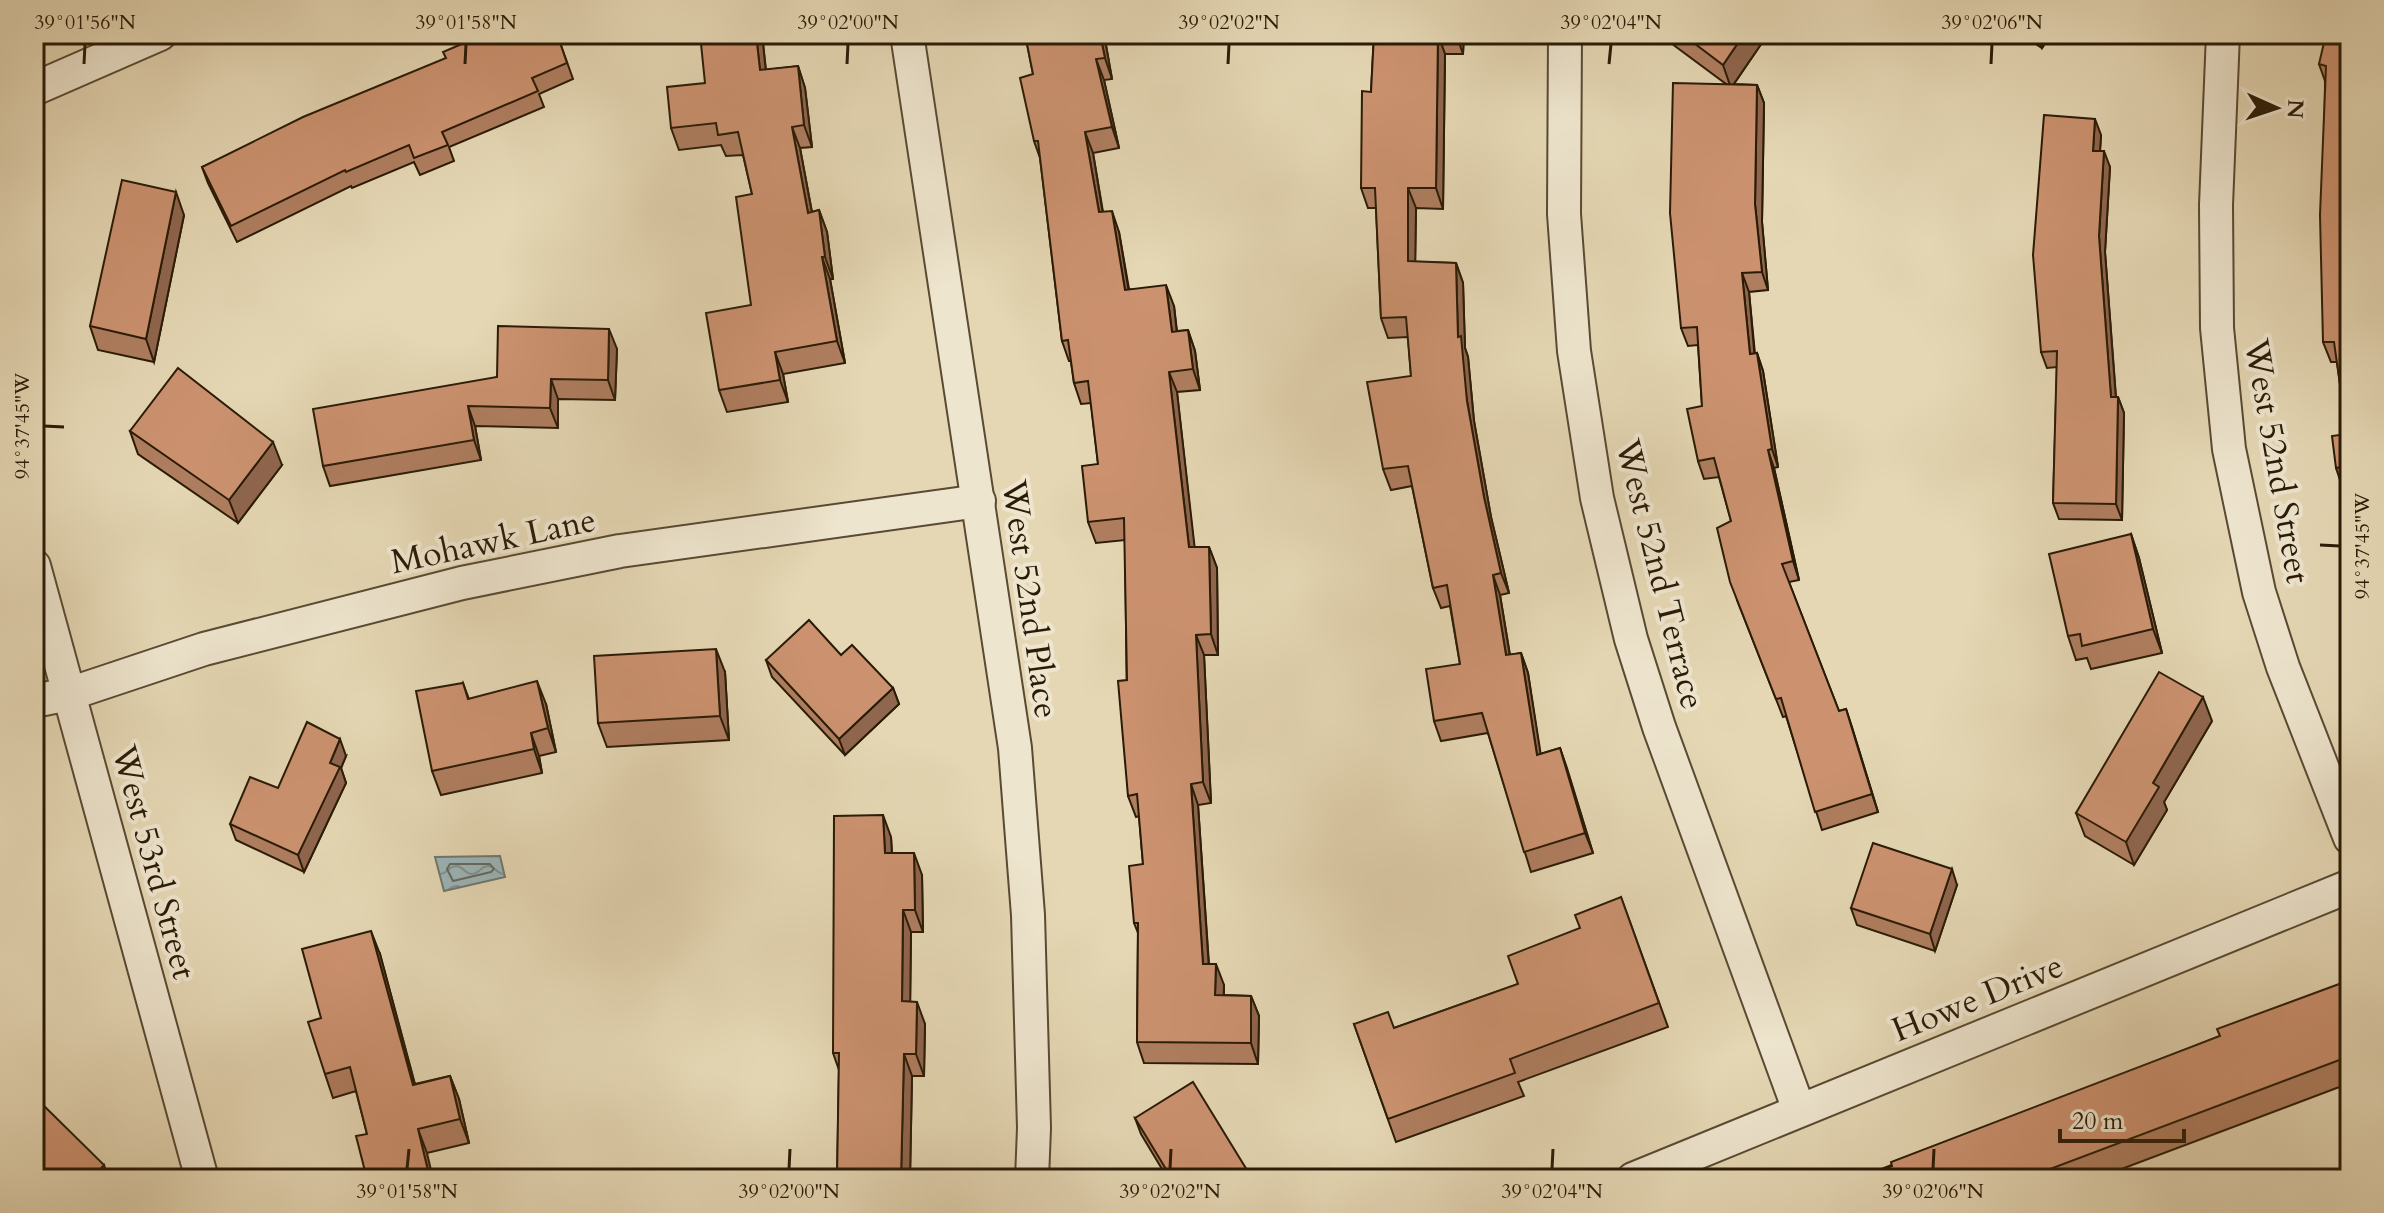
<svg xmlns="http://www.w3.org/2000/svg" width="2384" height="1213" viewBox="0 0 2384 1213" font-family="Cardo,serif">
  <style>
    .water { fill: url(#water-waves); stroke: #6e7871; stroke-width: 2 }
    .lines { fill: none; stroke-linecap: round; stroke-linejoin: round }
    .shore { stroke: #636860; stroke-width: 2 }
    .street-casing { stroke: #594a32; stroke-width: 36 }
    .street { stroke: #eee5ce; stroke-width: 32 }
    .wall { fill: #af7e60; stroke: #2a1b06; stroke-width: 2 }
    .shaded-wall { fill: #8f664e; stroke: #2a1b06; stroke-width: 2 }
    .building { fill: #cc9270; stroke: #2a1b06; stroke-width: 2 }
    .ticks { fill: none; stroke: #2a1b06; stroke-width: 3 }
    .labels { text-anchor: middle; stroke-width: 8; stroke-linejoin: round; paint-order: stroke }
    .street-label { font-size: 34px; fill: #2a1b06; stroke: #eee5ce }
    .neatline { fill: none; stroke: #2a1b06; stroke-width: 3 }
    .ticks-label { font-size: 20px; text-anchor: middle; fill: #2a1b06 }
  </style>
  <defs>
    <pattern id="water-waves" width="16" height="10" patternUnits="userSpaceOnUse" patternTransform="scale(2)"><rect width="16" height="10" fill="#9cb6b9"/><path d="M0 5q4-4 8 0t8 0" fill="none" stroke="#7f9394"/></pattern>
  </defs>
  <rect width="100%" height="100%" fill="#e5d7b4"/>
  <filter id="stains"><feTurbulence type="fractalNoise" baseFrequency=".0025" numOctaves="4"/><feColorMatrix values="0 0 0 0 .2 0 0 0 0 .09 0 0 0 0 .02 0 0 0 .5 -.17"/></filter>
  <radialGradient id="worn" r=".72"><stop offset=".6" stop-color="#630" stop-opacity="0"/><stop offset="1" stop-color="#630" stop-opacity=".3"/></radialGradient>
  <polygon class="water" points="500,856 505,877 444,891 435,857"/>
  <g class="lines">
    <polygon class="shore" points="450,864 490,864 494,869 491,872 453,881 447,869"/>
    <defs>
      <g id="street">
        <polyline points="907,34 1015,748 1028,915 1034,1128 1032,1179"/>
        <polyline points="1565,34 1564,214 1574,351 1597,498 1631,639 1659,727 1799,1110"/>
        <polyline points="2223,34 2216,205 2217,328 2229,449 2259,592 2283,667 2350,838"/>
        <polyline points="34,89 160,34"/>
        <polyline points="34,566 202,1179"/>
        <polyline points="34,701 69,694 204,649 462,583 620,551 979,501"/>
        <polyline points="1633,1179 2350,886"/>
      </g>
    </defs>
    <use href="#street" class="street-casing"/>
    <use href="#street" class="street"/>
  </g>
  <g class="wall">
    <polygon points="557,34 573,79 539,94 544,107 449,147 454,161 420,175 414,162 352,188 351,186 237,242 208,183 202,167"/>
    <polygon points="762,34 766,70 798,66 805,88 812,147 800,148 812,212 819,210 827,232 833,279 830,279 845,363 783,374 788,402 727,412 719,390 751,305 752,194 743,155 726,156 721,145 679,150 671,128 705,83"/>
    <polygon points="1025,34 1104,34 1112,79 1104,80 1119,148 1093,153 1103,212 1119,232 1129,289 1174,306 1177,331 1188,330 1195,351 1200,390 1177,392 1194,547 1209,547 1217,568 1218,655 1204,655 1211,803 1198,805 1209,964 1224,985 1224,995 1251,996 1259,1016 1258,1064 1144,1063 1137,1042 1138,933 1134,923 1143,864 1139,816 1136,817 1128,796 1125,540 1096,543 1088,522 1098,464 1091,403 1081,404 1074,383 1071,361 1069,361 1062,341 1040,158 1034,141 1033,74"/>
    <polygon points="1374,34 1464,34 1463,54 1445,54 1443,209 1416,208 1415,262 1456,263 1463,283 1465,348 1468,357 1474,421 1491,517 1509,593 1500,595 1510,655 1521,653 1528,673 1540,754 1560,748 1593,853 1531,872 1488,733 1441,741 1434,721 1460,664 1450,606 1441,608 1433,588 1412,486 1391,490 1383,469 1411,376 1408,337 1388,338 1381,318 1376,208 1368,208 1361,188 1371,92"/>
    <polygon points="1663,34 1768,34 1734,84 1757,85 1764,103 1762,222 1768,290 1749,292 1755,354 1757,353 1763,371 1778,467 1774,468 1799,580 1789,582 1839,711 1846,709 1878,812 1822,830 1786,716 1783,717 1737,600 1731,521 1719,477 1704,479 1698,461 1702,406 1698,345 1688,346 1681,328 1726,84 1664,38"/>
    <polygon points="1853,34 1962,34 1962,37 1854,36"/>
    <polygon points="2020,34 2051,34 2042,48"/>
    <polygon points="2079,34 2097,34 2092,42"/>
    <polygon points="2350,34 2350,488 2343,489 2336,468 2347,434 2337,362 2331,362 2323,342 2325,81 2319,64"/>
    <polygon points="2101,135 2100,151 2110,167 2105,252 2116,397 2118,397 2124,413 2122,520 2059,519 2053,503 2057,367 2047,368 2041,352"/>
    <polygon points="184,215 154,362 98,350 90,326"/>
    <polygon points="617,349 615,400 558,399 558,428 475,426 481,460 330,486 323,466 497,377"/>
    <polygon points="130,431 282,465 238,523 138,454"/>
    <polygon points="2131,534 2139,558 2162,653 2091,669 2087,658 2076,660 2068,636"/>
    <polygon points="841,655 893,688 899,704 845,755 772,677 766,660"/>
    <polygon points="725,672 729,740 607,747 598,723"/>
    <polygon points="463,683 469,699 546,704 556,752 539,756 542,773 441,795 432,771"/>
    <polygon points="2212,721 2164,802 2167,810 2134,865 2085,836 2076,813"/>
    <polygon points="346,756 341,768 346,783 304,872 236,840 230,824"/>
    <polygon points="891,837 892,853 922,875 923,932 911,932 910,1002 925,1024 924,1076 912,1076 910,1179 837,1179 839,1070 833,1053"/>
    <polygon points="1957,885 1935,951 1857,925 1851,908"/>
    <polygon points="1621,897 1668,1027 1518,1082 1524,1096 1396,1142 1354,1024 1394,1028 1518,984 1580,928"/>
    <polygon points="380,954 415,1084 450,1076 459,1099 469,1143 427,1153 367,1134 356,1091 333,1098 325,1074 321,1018"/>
    <polygon points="2350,980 2350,1083 2095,1179 1856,1179 2220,1036"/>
    <polygon points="1135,1118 1250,1175 1251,1179 1168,1179 1141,1134"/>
  </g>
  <g class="shaded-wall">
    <polygon points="756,34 762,34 768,92 760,70"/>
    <polygon points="1100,34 1104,34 1112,79 1105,58"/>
    <polygon points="1438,34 1445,54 1443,209 1436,188"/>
    <polygon points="1456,34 1464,34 1463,54"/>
    <polygon points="1744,34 1768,34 1731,88 1723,65"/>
    <polygon points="2037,34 2051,34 2042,48"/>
    <polygon points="2089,34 2097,34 2092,42"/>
    <polygon points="1096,59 1104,80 1119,148 1112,127"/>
    <polygon points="798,66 805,88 812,147 804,125"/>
    <polygon points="1757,85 1764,103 1762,222 1768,290 1762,272 1755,204"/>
    <polygon points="2095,119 2101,135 2099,167 2093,151"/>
    <polygon points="792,127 800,148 816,235 808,213"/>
    <polygon points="1085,132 1093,153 1106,233 1099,212"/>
    <polygon points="2104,151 2110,167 2105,252 2117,413 2111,397 2099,236"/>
    <polygon points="1408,188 1416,208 1415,282 1408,261"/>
    <polygon points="176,192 184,215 154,362 146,339"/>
    <polygon points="819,210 827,232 833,279 825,257"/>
    <polygon points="1112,211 1119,232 1132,311 1125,290"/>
    <polygon points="822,257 830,279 845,363 837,341"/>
    <polygon points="1456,263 1463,283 1465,348 1468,357 1474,421 1491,517 1509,593 1501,573 1484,497 1467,401 1458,337"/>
    <polygon points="1742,273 1749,292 1756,372 1750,354"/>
    <polygon points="1166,285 1174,306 1179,353 1172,332"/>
    <polygon points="609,329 617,349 615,400 608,380"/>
    <polygon points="1188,330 1195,351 1200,390 1193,369"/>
    <polygon points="775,352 783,374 788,402 780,380"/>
    <polygon points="1757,353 1763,371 1778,467 1772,449"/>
    <polygon points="1169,372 1177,392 1197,568 1189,547"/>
    <polygon points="551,379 558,399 558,428 550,408"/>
    <polygon points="2118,397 2124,413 2122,520 2116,504"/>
    <polygon points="468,406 475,426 481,460 474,440"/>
    <polygon points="273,442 282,465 238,523 229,500"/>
    <polygon points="1768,450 1774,468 1799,580 1793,561"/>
    <polygon points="2131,534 2139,558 2162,653 2153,629"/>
    <polygon points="1209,547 1217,568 1218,655 1211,634"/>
    <polygon points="1493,575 1500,595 1513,675 1506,655"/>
    <polygon points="1196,635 1204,655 1211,803 1203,782"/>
    <polygon points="716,649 725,672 729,740 720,716"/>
    <polygon points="1521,653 1528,673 1544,775 1537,755"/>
    <polygon points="537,681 546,704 556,752 548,728"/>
    <polygon points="893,688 899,704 845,755 839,739"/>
    <polygon points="2203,697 2212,721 2164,802 2167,810 2134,865 2126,842 2153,783"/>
    <polygon points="1846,709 1852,727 1878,812 1872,794"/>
    <polygon points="531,733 539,756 542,773 534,749"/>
    <polygon points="340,739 346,756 341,768 346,783 304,872 298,855 330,763"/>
    <polygon points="1560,748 1567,768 1593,853 1585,833"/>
    <polygon points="1191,784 1198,805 1210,984 1203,964"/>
    <polygon points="883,815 891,837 893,875 885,853"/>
    <polygon points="914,853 922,875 923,932 915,910"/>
    <polygon points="1952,869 1957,885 1935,951 1930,934"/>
    <polygon points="903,910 911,932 910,1023 902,1001"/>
    <polygon points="371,931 380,954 421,1108 413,1085"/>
    <polygon points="1216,964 1224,985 1223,1016 1215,995"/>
    <polygon points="1251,996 1259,1016 1258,1064 1251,1043"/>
    <polygon points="917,1002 925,1024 924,1076 916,1054"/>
    <polygon points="904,1054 912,1076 910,1179 901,1179"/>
    <polygon points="450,1076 459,1099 469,1143 460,1119"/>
    <polygon points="418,1129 427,1153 433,1179 430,1179"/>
    <polygon points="104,1165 109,1179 92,1179"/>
  </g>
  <g class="building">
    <polygon points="485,34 557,34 567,63 532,78 538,91 442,132 448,145 414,158 409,145 346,172 345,170 231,226 202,167 303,117 446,58 443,52"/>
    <polygon points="700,34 756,34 760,70 798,66 804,125 792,127 808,213 819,210 825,257 822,257 837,341 775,352 780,380 719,390 706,313 751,305 736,197 752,194 738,132 718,135 716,123 671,128 667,87 705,83"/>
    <polygon points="1025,34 1100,34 1105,58 1096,59 1112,127 1085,132 1099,212 1112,211 1125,290 1166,285 1172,332 1188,330 1193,369 1169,372 1189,547 1209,547 1211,634 1196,635 1203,782 1191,784 1203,964 1216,964 1215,995 1251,996 1251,1043 1137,1042 1138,923 1134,923 1129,866 1143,864 1137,794 1128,796 1118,681 1127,680 1124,518 1088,522 1082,466 1098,464 1088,381 1074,383 1068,340 1062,341 1038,141 1034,141 1020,78 1033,74"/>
    <polygon points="1374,34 1438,34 1436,188 1408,188 1408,261 1456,263 1458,337 1461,336 1467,401 1484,497 1501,573 1493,575 1506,655 1521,653 1537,755 1560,748 1585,833 1524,852 1482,713 1434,721 1426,669 1460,664 1447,585 1433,588 1408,466 1383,469 1367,382 1411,376 1406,317 1381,318 1375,188 1361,188 1362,91 1371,92"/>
    <polygon points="1682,34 1744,34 1723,65"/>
    <polygon points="2326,34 2350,34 2350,473 2348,466 2336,468 2332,436 2347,434 2334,342 2323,342 2320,215 2326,66 2319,64"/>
    <polygon points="1673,83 1757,85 1755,204 1762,272 1742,273 1750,354 1757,353 1772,449 1768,450 1793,561 1782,564 1839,711 1846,709 1872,794 1815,812 1781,698 1776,699 1730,582 1717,528 1731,521 1714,458 1698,461 1687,409 1702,406 1697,327 1681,328 1670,213"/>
    <polygon points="2044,115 2095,119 2093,151 2104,151 2099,236 2111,397 2118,397 2116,504 2053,503 2057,351 2041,352 2033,255"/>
    <polygon points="122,180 176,192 146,339 90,326"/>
    <polygon points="498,326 609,329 608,380 551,379 550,408 468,406 474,440 323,466 313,409 497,377"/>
    <polygon points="178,368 273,442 229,500 130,431"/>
    <polygon points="2131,534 2153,629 2082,646 2080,634 2068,636 2049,554"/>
    <polygon points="809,620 841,655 852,645 893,688 839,739 766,660"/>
    <polygon points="716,649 720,716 598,723 594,656"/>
    <polygon points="2159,672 2203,697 2153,783 2159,787 2126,842 2076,813"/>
    <polygon points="537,681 548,728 531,733 534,749 432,771 416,691 463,683 468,699"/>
    <polygon points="307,722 340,739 330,763 340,767 298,855 230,824 250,777 278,788"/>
    <polygon points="883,815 885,853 914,853 915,910 903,910 902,1001 917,1002 916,1054 904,1054 901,1179 837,1179 839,1053 833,1053 834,816"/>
    <polygon points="1873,843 1952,869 1930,934 1851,908"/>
    <polygon points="1621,897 1659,1003 1510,1059 1515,1073 1388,1119 1354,1024 1388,1012 1394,1028 1518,984 1508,956 1580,928 1575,915"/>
    <polygon points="371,931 413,1085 450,1076 460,1119 418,1129 430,1179 367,1179 356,1136 367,1134 350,1067 325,1074 308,1022 321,1018 302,949"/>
    <polygon points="2350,980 2350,1056 2034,1175 2036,1179 1856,1179 1892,1166 1891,1162 2220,1036 2217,1029"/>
    <polygon points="1193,1082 1250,1175 1243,1179 1172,1179 1135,1118"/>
    <polygon points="35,1097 104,1165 92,1179 34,1179 34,1098"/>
  </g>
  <path class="ticks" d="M84,64L85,44M465,64L466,44M847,64L848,44M1228,64L1229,44M1609,64L1611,44M1991,64L1992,44M44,426L64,427M2320,545L2340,546M407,1169L409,1149M789,1169L790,1149M1170,1169L1171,1149M1552,1169L1553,1149M1933,1169L1934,1149"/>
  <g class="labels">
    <g class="street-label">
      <text transform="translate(2278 461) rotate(80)" y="12">West 52nd Street</text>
      <text transform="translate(493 540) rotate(-12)" y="12">Mohawk Lane</text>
      <text transform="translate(1661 574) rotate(76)" y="12">West 52nd Terrace</text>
      <text transform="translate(1031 599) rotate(82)" y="12">West 52nd Place</text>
      <text transform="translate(155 862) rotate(75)" y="12">West 53rd Street</text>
      <text transform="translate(1977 997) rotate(-22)" y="12">Howe Drive</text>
    </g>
  </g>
  <rect width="2384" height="1213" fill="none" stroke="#e5d7b4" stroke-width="88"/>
  <g transform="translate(2276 108) rotate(93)" stroke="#eee5ce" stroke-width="6" paint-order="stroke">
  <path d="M0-6L14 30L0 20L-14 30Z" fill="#2a1b06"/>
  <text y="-12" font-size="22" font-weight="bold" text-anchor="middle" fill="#2a1b06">N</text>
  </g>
  <path d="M2060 1129v12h124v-12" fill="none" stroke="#2a1b06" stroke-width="4"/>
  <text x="2072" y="1129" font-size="24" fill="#2a1b06" stroke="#eee5ce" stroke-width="6" paint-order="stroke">20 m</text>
  <rect x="44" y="44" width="2296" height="1125" class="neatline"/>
  <g class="ticks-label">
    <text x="85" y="29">39°01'56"N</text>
    <text x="466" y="29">39°01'58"N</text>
    <text x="848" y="29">39°02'00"N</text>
    <text x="1229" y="29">39°02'02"N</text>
    <text x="1611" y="29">39°02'04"N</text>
    <text x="1992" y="29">39°02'06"N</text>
    <text transform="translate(22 426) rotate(-90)" y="7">94°37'45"W</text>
    <text transform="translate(2362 546) rotate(-90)" y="7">94°37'45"W</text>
    <text x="407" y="1198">39°01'58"N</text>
    <text x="789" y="1198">39°02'00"N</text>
    <text x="1170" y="1198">39°02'02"N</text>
    <text x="1552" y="1198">39°02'04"N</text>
    <text x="1933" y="1198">39°02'06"N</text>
  </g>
  <rect width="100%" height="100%" filter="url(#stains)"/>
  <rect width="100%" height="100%" fill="url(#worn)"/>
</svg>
